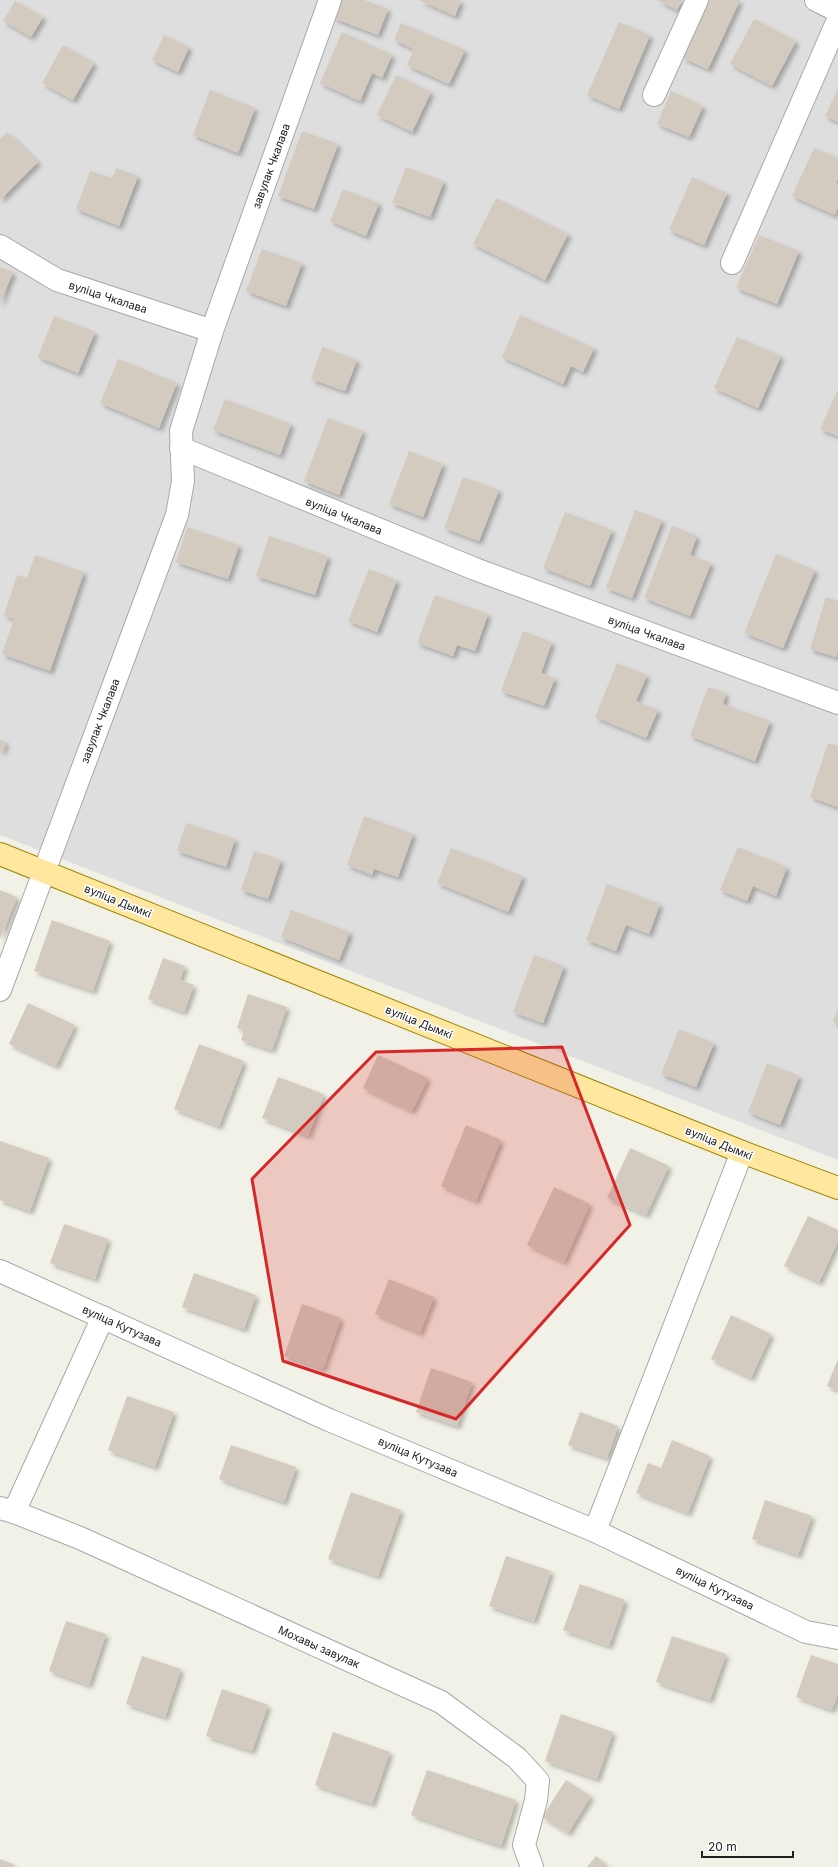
<svg xmlns="http://www.w3.org/2000/svg" width="838" height="1867" viewBox="0 0 838 1867" font-family="Inter,sans-serif">
  <style>
    .residential { fill: #dfdede }
    .building { fill: #d3cbbf; filter: url(#shadow) }
    .lines { fill: none; stroke-linecap: round; stroke-linejoin: round }
    .minor-casing { stroke: #a8a8a8; stroke-width: 24 }
    .major-casing { stroke: #9e8700; stroke-width: 24 }
    .minor { stroke: #fff; stroke-width: 22 }
    .major { stroke: #ffe79f; stroke-width: 22 }
    .marked { fill: #d62828; fill-opacity: 0.2; stroke: #d62828; stroke-width: 3; stroke-linejoin: round }
    .labels { text-anchor: middle; stroke-width: 3.5; stroke-linejoin: round; paint-order: stroke }
    .street-label { font-size: 11px; fill: #212121; stroke: #fff }
  </style>
  <defs>
    <filter id="shadow"><feDropShadow dx="3.5" dy="3.5" stdDeviation="2" flood-color="#0004"/></filter>
  </defs>
  <rect width="100%" height="100%" fill="#f2f1e7"/>
  <polygon class="residential" points="0,0 838,0 838,1160 0,835"/>
  <g class="building">
    <polygon points="340,0 364,0 388,9 378,35 333,18"/>
    <polygon points="419,0 461,0 455,16"/>
    <polygon points="657,0 682,0 677,10"/>
    <polygon points="710,0 740,0 708,69 683,58"/>
    <polygon points="15,1 43,17 31,37 3,21"/>
    <polygon points="754,19 796,41 772,86 730,64"/>
    <polygon points="619,22 650,35 619,109 587,95"/>
    <polygon points="401,23 465,50 449,84 407,65 414,49 394,40"/>
    <polygon points="342,32 392,55 382,78 372,73 360,101 320,83"/>
    <polygon points="164,35 189,47 178,72 152,60"/>
    <polygon points="63,45 94,63 73,100 42,83"/>
    <polygon points="396,75 431,92 412,132 377,115"/>
    <polygon points="838,88 838,122 825,116"/>
    <polygon points="210,90 255,108 238,153 193,135"/>
    <polygon points="671,91 703,106 689,137 657,124"/>
    <polygon points="302,131 338,144 314,209 278,196"/>
    <polygon points="7,132 38,162 0,200 0,139"/>
    <polygon points="814,148 838,158 838,179 836,183 838,184 838,207 835,215 792,196"/>
    <polygon points="406,167 444,181 430,217 392,203"/>
    <polygon points="116,168 138,176 119,226 76,209 90,171 112,178"/>
    <polygon points="692,177 727,193 704,245 669,230"/>
    <polygon points="343,189 379,203 366,236 330,221"/>
    <polygon points="496,198 568,234 545,280 473,244"/>
    <polygon points="759,235 799,251 777,304 736,288"/>
    <polygon points="262,249 302,263 286,306 246,291"/>
    <polygon points="0,267 13,272 0,304"/>
    <polygon points="520,315 594,348 583,372 571,366 563,384 502,357"/>
    <polygon points="54,316 95,332 78,373 38,357"/>
    <polygon points="737,337 781,356 758,408 714,388"/>
    <polygon points="322,347 357,360 345,391 311,379"/>
    <polygon points="118,359 177,383 159,428 100,403"/>
    <polygon points="837,391 838,391 838,436 820,429"/>
    <polygon points="225,399 291,424 280,455 213,430"/>
    <polygon points="328,418 363,431 339,495 304,481"/>
    <polygon points="409,451 443,464 423,517 389,504"/>
    <polygon points="463,477 499,490 479,541 444,528"/>
    <polygon points="635,510 662,520 632,598 606,588"/>
    <polygon points="565,512 612,530 590,586 543,568"/>
    <polygon points="672,526 697,536 690,555 711,563 690,616 644,598"/>
    <polygon points="187,527 239,545 228,579 176,562"/>
    <polygon points="269,536 328,556 315,595 256,576"/>
    <polygon points="776,554 815,570 783,648 744,633"/>
    <polygon points="35,555 84,572 50,671 2,654 14,619 4,615 17,575 27,578"/>
    <polygon points="369,569 397,580 377,632 348,621"/>
    <polygon points="435,595 488,614 475,651 457,645 453,656 417,643"/>
    <polygon points="826,597 838,601 838,652 836,657 810,649"/>
    <polygon points="523,631 552,642 541,673 555,678 544,706 501,691"/>
    <polygon points="617,663 647,675 636,701 658,710 646,738 595,717"/>
    <polygon points="708,687 726,693 723,704 770,721 755,761 690,736"/>
    <polygon points="0,739 6,743 0,754"/>
    <polygon points="828,743 838,746 838,807 810,797"/>
    <polygon points="364,816 413,834 398,877 374,869 372,875 347,865"/>
    <polygon points="186,823 235,839 226,867 177,851"/>
    <polygon points="738,847 787,867 776,896 753,886 747,901 720,890"/>
    <polygon points="451,848 523,876 508,912 437,883"/>
    <polygon points="254,851 281,860 268,899 241,890"/>
    <polygon points="607,884 660,904 649,934 626,925 616,951 586,940"/>
    <polygon points="0,890 17,897 0,939"/>
    <polygon points="291,910 350,932 339,960 281,937"/>
    <polygon points="52,920 110,941 93,991 34,971"/>
    <polygon points="534,955 564,966 543,1023 513,1012"/>
    <polygon points="163,958 185,966 180,980 194,985 184,1012 148,999"/>
    <polygon points="248,994 287,1007 272,1050 241,1040 244,1030 237,1028"/>
    <polygon points="28,1003 75,1025 56,1066 9,1044"/>
    <polygon points="838,1008 838,1024 833,1022"/>
    <polygon points="679,1029 714,1043 696,1087 661,1074"/>
    <polygon points="199,1044 244,1061 219,1126 174,1109"/>
    <polygon points="378,1055 428,1078 412,1111 363,1088"/>
    <polygon points="767,1063 799,1076 780,1125 748,1112"/>
    <polygon points="278,1077 324,1094 308,1136 262,1118"/>
    <polygon points="466,1125 501,1140 476,1201 441,1186"/>
    <polygon points="0,1141 49,1158 30,1211 0,1200"/>
    <polygon points="630,1148 669,1166 646,1215 607,1198"/>
    <polygon points="554,1187 590,1204 564,1262 527,1245"/>
    <polygon points="808,1216 838,1230 838,1241 819,1282 784,1266"/>
    <polygon points="64,1224 108,1239 95,1279 50,1263"/>
    <polygon points="194,1273 256,1295 244,1329 182,1307"/>
    <polygon points="389,1279 434,1297 420,1333 375,1314"/>
    <polygon points="302,1304 341,1318 323,1369 284,1356"/>
    <polygon points="731,1315 771,1334 751,1378 711,1359"/>
    <polygon points="838,1359 838,1390 827,1386"/>
    <polygon points="431,1368 472,1382 457,1426 416,1412"/>
    <polygon points="127,1396 174,1412 155,1467 108,1450"/>
    <polygon points="580,1412 618,1426 607,1458 568,1445"/>
    <polygon points="672,1440 710,1456 688,1513 636,1493 648,1463 661,1468"/>
    <polygon points="231,1445 296,1467 284,1502 219,1479"/>
    <polygon points="351,1492 401,1510 378,1576 328,1559"/>
    <polygon points="765,1500 812,1516 798,1555 752,1539"/>
    <polygon points="506,1556 551,1571 534,1621 489,1606"/>
    <polygon points="580,1584 625,1600 609,1646 563,1630"/>
    <polygon points="66,1621 106,1634 89,1685 49,1671"/>
    <polygon points="672,1636 726,1654 710,1700 656,1682"/>
    <polygon points="811,1655 838,1664 838,1693 832,1710 796,1697"/>
    <polygon points="142,1656 181,1669 165,1717 126,1704"/>
    <polygon points="222,1689 268,1705 252,1751 206,1736"/>
    <polygon points="561,1714 613,1732 597,1779 545,1761"/>
    <polygon points="333,1732 390,1752 372,1804 315,1785"/>
    <polygon points="427,1770 516,1800 501,1846 411,1815"/>
    <polygon points="566,1780 591,1796 568,1833 542,1817"/>
    <polygon points="596,1856 609,1867 587,1867"/>
    <polygon points="0,1859 13,1864 12,1867 0,1867"/>
  </g>
  <g class="lines">
    <defs>
      <g id="minor">
        <polyline points="816,0 838,11"/>
        <polyline points="654,95 697,0"/>
        <polyline points="0,246 57,280 212,331"/>
        <polyline points="732,263 838,20"/>
        <polyline points="181,448 475,569 838,703"/>
        <polyline points="0,990 177,515 183,481 181,431 212,331 330,0"/>
        <polyline points="0,1271 329,1420 595,1531 806,1632 838,1638"/>
        <polyline points="0,1508 14,1512 80,1538 441,1702 517,1758 538,1781 536,1800 524,1845 532,1867"/>
        <polyline points="14,1512 103,1317"/>
        <polyline points="595,1531 742,1152"/>
      </g>
      <polyline id="major" points="0,854 742,1152 838,1188"/>
    </defs>
    <use href="#minor" class="minor-casing"/>
    <use href="#major" class="major-casing"/>
    <use href="#minor" class="minor"/>
    <use href="#major" class="major"/>
  </g>
  <path class="marked" d="M562,1047L630,1225L456,1419L283,1361L252,1179L376,1052Z"/>
  <g class="labels">
    <g class="street-label">
      <text transform="translate(271 166) rotate(-70)" y="4">завулак Чкалава</text>
      <text transform="translate(108 297) rotate(18)" y="4">вуліца Чкалава</text>
      <text transform="translate(344 516) rotate(22)" y="4">вуліца Чкалава</text>
      <text transform="translate(647 633) rotate(20)" y="4">вуліца Чкалава</text>
      <text transform="translate(100 721) rotate(-69)" y="4">завулак Чкалава</text>
      <text transform="translate(118 901) rotate(22)" y="4">вуліца Дымкі</text>
      <text transform="translate(419 1022) rotate(22)" y="4">вуліца Дымкі</text>
      <text transform="translate(719 1143) rotate(22)" y="4">вуліца Дымкі</text>
      <text transform="translate(122 1326) rotate(24)" y="4">вуліца Кутузава</text>
      <text transform="translate(418 1457) rotate(23)" y="4">вуліца Кутузава</text>
      <text transform="translate(715 1588) rotate(26)" y="4">вуліца Кутузава</text>
      <text transform="translate(319 1647) rotate(24)" y="4">Мохавы завулак</text>
    </g>
  </g>
  <path d="M702 1851v6h91v-6" fill="none" stroke="#212121" stroke-width="2"/>
  <text x="708" y="1851" font-size="12" fill="#212121" stroke="#ffffff" stroke-width="3" paint-order="stroke">20 m</text>
</svg>
